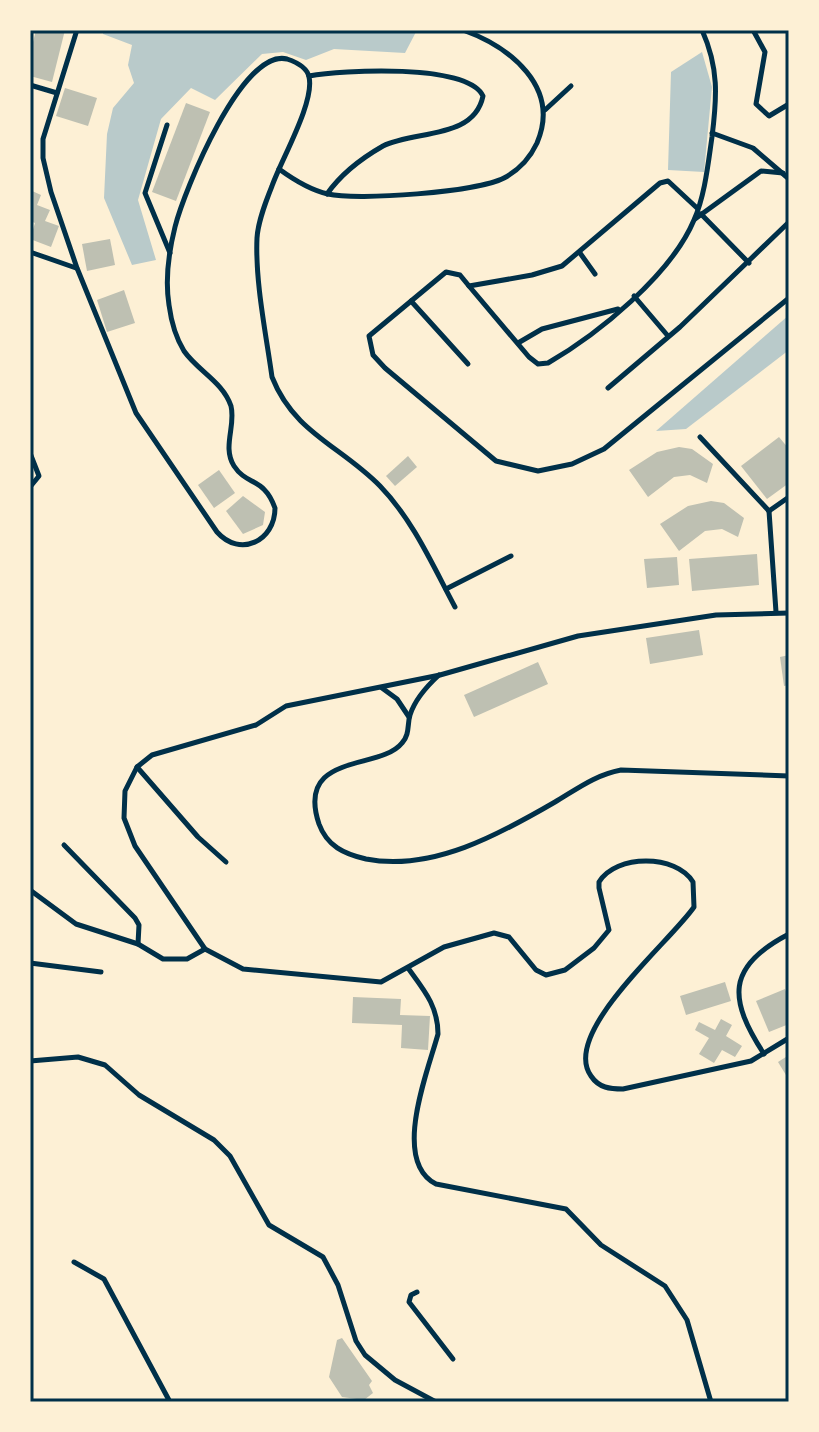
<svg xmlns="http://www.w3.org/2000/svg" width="819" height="1432" viewBox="0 0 819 1432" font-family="Roboto,sans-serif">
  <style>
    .green { fill: #b9caca }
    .building { fill: #bec0b2 }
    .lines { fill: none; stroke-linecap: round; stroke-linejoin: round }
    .minor { stroke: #003049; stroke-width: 5 }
    .neatline { fill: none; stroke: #003049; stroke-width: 3 }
  </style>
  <rect width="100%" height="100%" fill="#fdf0d5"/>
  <g class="green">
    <polygon points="103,30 417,30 405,53 334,49 306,60 283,52 262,54 215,100 191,88 161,119 138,200 156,260 132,265 104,198 107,134 113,108 134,83 128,65 132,45 103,34"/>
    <polygon points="702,52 712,87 704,172 668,170 671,72"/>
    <polygon points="789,315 789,350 686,429 656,431"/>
  </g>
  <g class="building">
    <polygon points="36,30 65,30 52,82 30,76 30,54"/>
    <polygon points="65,88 97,98 88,126 56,116"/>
    <polygon points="186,103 210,112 176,201 152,192"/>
    <polygon points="30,190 41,195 37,205 50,210 45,221 59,226 51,247 30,239 35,223 30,221"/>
    <polygon points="110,239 115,265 87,271 82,244"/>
    <polygon points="124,290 135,323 107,332 97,300"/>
    <polygon points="779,437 789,449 789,483 767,499 741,466"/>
    <polygon points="679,447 692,449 713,464 707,483 690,475 674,477 648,497 629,470 657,452"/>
    <polygon points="408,456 417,467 395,486 386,476"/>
    <polygon points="219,470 235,493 214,508 198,485"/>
    <polygon points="243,496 265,512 263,525 243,534 226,511"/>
    <polygon points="711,501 724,503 744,518 738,537 722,529 705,531 679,551 660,524 688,506"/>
    <polygon points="757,554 759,585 692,591 689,559"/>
    <polygon points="677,557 679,585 647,588 644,559"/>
    <polygon points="699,630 703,655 650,664 646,638"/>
    <polygon points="789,655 789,685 784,686 780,657"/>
    <polygon points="538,662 548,684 474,717 464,695"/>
    <polygon points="725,982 731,1001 686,1015 680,996"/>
    <polygon points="785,989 789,999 789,1024 769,1032 756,1001"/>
    <polygon points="353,997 401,999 400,1015 430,1016 428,1050 401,1048 402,1025 352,1023"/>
    <polygon points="721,1019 732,1025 726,1036 742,1046 735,1057 722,1050 714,1063 699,1054 709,1038 695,1030 699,1022 715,1030"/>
    <polygon points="789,1055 789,1080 778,1062"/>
    <polygon points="342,1338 372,1381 369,1385 373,1393 364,1400 342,1397 329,1377 337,1340"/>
  </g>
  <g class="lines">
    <g class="minor">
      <polyline points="753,30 765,52 756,104 769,116 789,104"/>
      <path d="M76,33L43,139V158L51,192L77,268L136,413L217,532C240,558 275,541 275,508C264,477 247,486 234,466C222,447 236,426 231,406C223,382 198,371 184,351C176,338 171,320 169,305C165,280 169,251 175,227C184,191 242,48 287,59C296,62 307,67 309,77C315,102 281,160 272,186C266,201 258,221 257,238C255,281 266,334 272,377C294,433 341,446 380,486C413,520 433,566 455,607"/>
      <path d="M309,76C341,70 468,63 483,96C474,140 414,130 383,146C362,158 341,174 327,194"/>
      <polyline points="30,85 57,93"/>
      <polyline points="545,110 571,86"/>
      <polyline points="167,125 145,193 170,253"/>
      <polyline points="712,133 753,148 789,179"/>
      <path d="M279,169C294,180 310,190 328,194C357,201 478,192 504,178C519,170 530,158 537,143C561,87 510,47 463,30"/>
      <polyline points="697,208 668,181 660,183 562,266 532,275 469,286 460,275 446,272 369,336 373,355 385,368 496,461 538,471 572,464 604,449 789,298"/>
      <polyline points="701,214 749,263"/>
      <polyline points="695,219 761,171 783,173"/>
      <polyline points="30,252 76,268"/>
      <polyline points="580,253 595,274"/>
      <path d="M469,286L529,357L538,364L548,363C598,334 671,275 694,220C705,195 708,164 712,137C717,97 719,68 702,30"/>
      <polyline points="634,296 668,336"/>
      <polyline points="411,301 468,364"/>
      <polyline points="518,343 542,329 618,309"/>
      <polyline points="608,388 680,327 789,222"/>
      <polyline points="700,437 769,511"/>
      <polyline points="30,453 39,476 30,487"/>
      <polyline points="769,511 776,612"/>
      <polyline points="769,511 789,497"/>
      <polyline points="446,589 511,556"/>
      <path d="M789,613L716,615L578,636L440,675L286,706L256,725L152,755L137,767L125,791L124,818L135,846L205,949L243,969L381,982L444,947L494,933L509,937L536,970L546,975L565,970L594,948L609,930L599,888V882C616,854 676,854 693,882L694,907C671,941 560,1033 591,1076C599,1088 610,1089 623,1089L751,1061L789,1038"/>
      <path d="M439,675C427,686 415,699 410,715C407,725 410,734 402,743C380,771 295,752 319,824C327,846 344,854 366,859C432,872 500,834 555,802C577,789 595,775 621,770L789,776"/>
      <polyline points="382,688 397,699 409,717"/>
      <polyline points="137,767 198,837 226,862"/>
      <polyline points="64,845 135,918 139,925 138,944"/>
      <polyline points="30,890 76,924 138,944 163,959 187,959 205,949"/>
      <polyline points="30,963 101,972"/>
      <path d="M408,968C424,990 438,1006 438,1034C428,1071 391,1161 436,1184L566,1209L601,1245L665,1286L687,1320L711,1402"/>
      <path d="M764,1054C729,1000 725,967 789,934"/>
      <polyline points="30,1061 78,1057 105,1065 139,1095 214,1140 230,1156 269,1225 323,1257 338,1285 356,1341 365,1355 395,1380 436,1402"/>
      <polyline points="74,1262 104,1279 170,1402"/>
      <polyline points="417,1292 411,1295 409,1302 453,1359"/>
    </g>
  </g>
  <rect width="819" height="1432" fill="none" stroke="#fdf0d5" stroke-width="64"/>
  <rect x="32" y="32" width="755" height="1368" class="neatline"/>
</svg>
